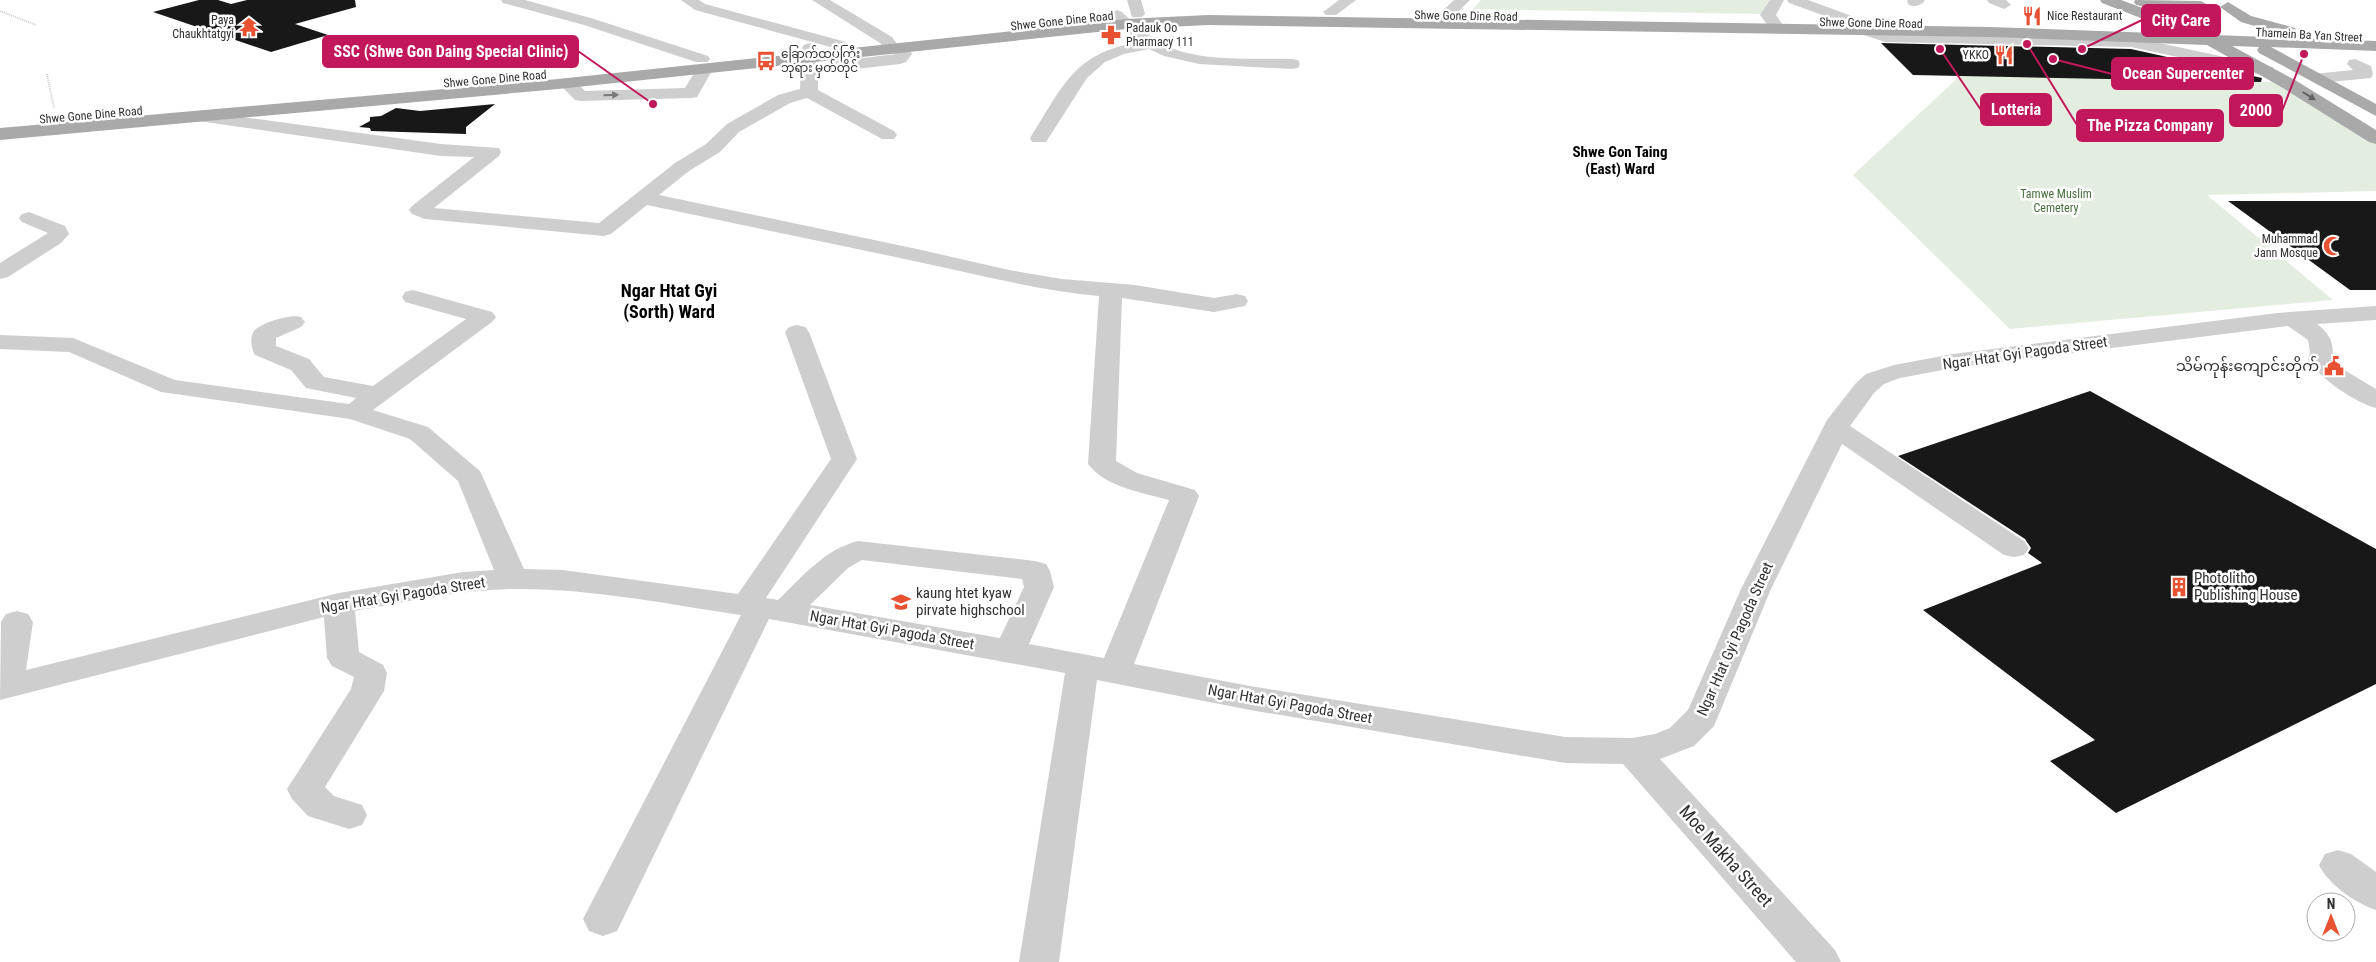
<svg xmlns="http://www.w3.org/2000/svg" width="2376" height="962" viewBox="0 0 2376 962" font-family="'Roboto Condensed','Noto Sans Myanmar',sans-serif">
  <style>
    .green { fill: #e4eee0 }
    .building { fill: #181818 }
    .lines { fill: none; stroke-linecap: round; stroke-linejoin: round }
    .path { stroke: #cecece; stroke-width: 2; stroke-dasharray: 1 1; stroke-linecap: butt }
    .minor { fill: #cecece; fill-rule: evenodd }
    .major { fill: #a9a9a9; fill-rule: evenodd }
    .oneway { fill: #787878 }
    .oneway2 { fill: #616161 }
    .labels { text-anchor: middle; stroke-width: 5; stroke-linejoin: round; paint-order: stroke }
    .far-street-label { font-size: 12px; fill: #313131; stroke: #fff }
    .far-poi-label { font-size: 12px; fill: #313131; stroke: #fff; text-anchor: start }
    .far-park-label { font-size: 12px; fill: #486f3d; stroke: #fff }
    .far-quarter-label { font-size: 15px; font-weight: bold; fill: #000; stroke: #fff }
    .street-label { font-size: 15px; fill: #313131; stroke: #fff }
    .poi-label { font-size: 15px; fill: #313131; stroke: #fff; text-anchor: start }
    .quarter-label { font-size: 18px; font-weight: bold; fill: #000; stroke: #fff }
    .near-street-label { font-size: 18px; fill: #313131; stroke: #fff }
    .leader { fill: none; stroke: #c2185b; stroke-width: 2 }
    .callout-dot { fill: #c2185b; stroke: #fff; stroke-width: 2 }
    .callout { fill: #c2185b; stroke: #c2185b; stroke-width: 2 }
    .callout-label { font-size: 16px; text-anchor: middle; font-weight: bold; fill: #fff }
  </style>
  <rect width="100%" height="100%" fill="#fff"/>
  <g class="green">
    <polygon points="1481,0 1772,0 1764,14 1473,9"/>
    <polygon points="1961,75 2282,82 2376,142 2376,191 2207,195 2333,300 2010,329 1853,175"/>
  </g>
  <g class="building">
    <polygon points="199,0 218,0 231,4 247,0 355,0 356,7 295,24 328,35 271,52 153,12"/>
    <polygon points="1881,43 2131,49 2262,78 2261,82 1913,75"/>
    <polygon points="495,104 466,127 466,134 371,131 370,128 359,127 370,121 370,117 381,116 396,108 420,111"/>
    <polygon points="2228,201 2376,201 2376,290 2350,290"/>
    <polygon points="2090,391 2376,549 2376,684 2116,813 2050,761 2095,740 1923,610 2042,563 2028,553 2031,548 2025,539 1898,456"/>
  </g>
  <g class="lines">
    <g class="path">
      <polyline points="0,11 36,25"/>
      <polyline points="47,74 54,108"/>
    </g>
    <g class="minor">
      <polygon points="501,0 525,0 594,19 708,56 710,59 708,62 696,62 584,25 503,3"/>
      <polygon points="681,0 699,0 705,4 846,42 848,45 846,48 834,48 695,10"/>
      <polygon points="812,0 830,0 892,37 897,44 907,45 912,54 906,62 900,64 847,70 829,68 827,64 834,52 846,52 848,55 847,60 896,54 887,52 880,43"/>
      <polygon points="1127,0 1141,0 1145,14 1142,17 1132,17"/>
      <polygon points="1339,0 1356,0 1336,15 1326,15 1323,12"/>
      <polygon points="1454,0 1470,0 1454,16 1455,24 1452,27 1442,27 1438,15"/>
      <polygon points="1770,0 1784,0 1776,15 1785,28 1782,31 1772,31 1760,15"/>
      <polygon points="1787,0 1808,0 1860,19 1870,27 1886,32 2131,37 2267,66 2273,67 2275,71 2273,75 2267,76 2131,47 1885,42 1858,33 1850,25 1789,3"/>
      <path d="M1908,0H1925C1921,6 1915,7 1909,5L1907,2Z"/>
      <polygon points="1987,0 2006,0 2011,5 2004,9 1989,3"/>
      <path d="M1117,10L1122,12C1136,25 1151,39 1169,47C1203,62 1254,58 1292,59L1298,60L1300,64L1298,68L1292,69L1199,64L1164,56L1149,49L1124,54L1105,62L1087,78L1046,142H1032L1030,138C1063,87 1072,54 1138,42L1109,15Z"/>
      <path d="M810,43L816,45L818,48V90L894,131L897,135L894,139H882L807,98L790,103L739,132L720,152L689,171L659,195L917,249L1009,270L1062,279L1135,285L1214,298L1237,294L1245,296L1248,301L1245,306L1214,312L1122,298L1116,461L1137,473L1195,490L1199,496L1134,664L1250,686L1565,737L1632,738L1655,734L1670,728L1688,710L1741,589L1827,420L1856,383L1866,374L1894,365L1953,354L2277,313L2376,306V320L2317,324C2329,333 2335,343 2332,358L2346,371L2376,389V408C2354,402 2321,379 2308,360L2310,352L2308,340L2288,326L1953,368L1900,378L1884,384L1874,393L1850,426L2024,541L2029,548L2024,555L2014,557L2004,555L1842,444L1771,589L1714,726L1694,746L1660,759L1835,950L1841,962H1796L1623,764L1565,763L1250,710L1097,680L1059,962H1019L1065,673L769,619L617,931L603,936L589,931L583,919L741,615C666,604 589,588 514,589C460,590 407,602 355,611L359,652L383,665L387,673L384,691L325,787L334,796L362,805L367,815L362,825L349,829L308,816L292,799L287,789L351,689L354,677L332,666L327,658L324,617L0,700L1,622L6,614L17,611L28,614L33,622L26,670L339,593L463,572L494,570L458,481L410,439L350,419L161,392L69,352L0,349V335L73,338L175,380L349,404L356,398L306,388L291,370L255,355C251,349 249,334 256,329C265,322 290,314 301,317L305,322L301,327L276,338V346L309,359L324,377L373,386L466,319L405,302L402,297L405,292L413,290L492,312L496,317L492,322L373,410L428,427L480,471L524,569L563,570L738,594L831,459L785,332L789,327L797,325L805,327L809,332L857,459L766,598L778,600C802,577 825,549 858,541L1035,561L1046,564L1050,571L1054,587L1029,644L1104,658L1169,500C1144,493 1105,487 1088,464L1099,296C1035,290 977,274 914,261C825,242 736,224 647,205L611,234L604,236L425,219L412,214L409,210L412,206L474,157L441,156L198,121L192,120L189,116L192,112L198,111L441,144L499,148L501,152L499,156L434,208L599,223L675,163L706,144L727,124L778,95L800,89L802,48L804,45ZM862,560L1022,579L1024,587L1000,638L810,605L848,568Z"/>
      <polygon points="2355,59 2371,66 2373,74 2371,78 2319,83 2313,82 2311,78 2313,74 2353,70 2347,64 2349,60"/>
      <path d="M705,64L711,65L713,69L697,97L691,98L581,101L575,100L558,83L561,79C573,77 577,83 585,91L685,88L699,65Z"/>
      <polygon points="29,212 65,226 69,234 61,243 8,277 0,279 0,263 48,233 22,222 19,218 22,214"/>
      <path d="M2338,850L2351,854L2376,872V910C2355,903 2329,885 2319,865L2325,854Z"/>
    </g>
    <g class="major">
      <polygon points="2100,0 2121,0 2214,35 2376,41 2376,51 2271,47 2376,104 2376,116 2259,53 2257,50 2259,47 2232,46 2295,80 2376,130 2376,144 2369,142 2283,88 2207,45 1990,37 1208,25 1126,29 558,89 0,140 0,128 558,79 1126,19 1208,15 1990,27 2182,34 2102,3"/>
      <path d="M2135,0L2201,1L2208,5C2200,16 2149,8 2136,5L2134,2Z"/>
      <polygon points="2228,2 2251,16 2295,28 2297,31 2295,34 2289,36 2241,22 2220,7"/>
    </g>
  </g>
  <defs><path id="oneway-solid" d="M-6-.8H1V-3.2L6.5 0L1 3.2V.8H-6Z" transform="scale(1.25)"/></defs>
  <use class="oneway" href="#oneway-solid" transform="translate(611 95) rotate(-1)"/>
  <use class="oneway2" href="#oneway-solid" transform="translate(2309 96) rotate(32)"/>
  <defs>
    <symbol id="restaurant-bare" viewBox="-9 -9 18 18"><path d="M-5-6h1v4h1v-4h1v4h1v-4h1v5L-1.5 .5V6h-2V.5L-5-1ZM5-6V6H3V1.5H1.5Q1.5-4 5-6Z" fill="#e95133" stroke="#fff" stroke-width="2.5" paint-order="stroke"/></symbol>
    <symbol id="temple-bare" viewBox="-9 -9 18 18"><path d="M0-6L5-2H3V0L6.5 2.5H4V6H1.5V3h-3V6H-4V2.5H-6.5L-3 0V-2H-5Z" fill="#e95133" stroke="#fff" stroke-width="2.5" paint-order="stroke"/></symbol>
    <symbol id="pharmacy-bare" viewBox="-9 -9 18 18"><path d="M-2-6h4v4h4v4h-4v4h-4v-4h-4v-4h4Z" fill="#e95133" stroke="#fff" stroke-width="2.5" paint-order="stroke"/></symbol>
    <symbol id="bus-bare" viewBox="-9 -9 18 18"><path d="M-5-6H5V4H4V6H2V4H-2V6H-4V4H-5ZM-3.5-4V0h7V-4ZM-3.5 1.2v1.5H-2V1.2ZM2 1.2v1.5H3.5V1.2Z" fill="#e95133" stroke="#fff" stroke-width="2.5" paint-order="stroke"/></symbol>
    <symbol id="mosque-bare" viewBox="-9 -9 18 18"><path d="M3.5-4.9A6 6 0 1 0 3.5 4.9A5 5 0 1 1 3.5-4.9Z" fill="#e95133" stroke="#fff" stroke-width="2.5" paint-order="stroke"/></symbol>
    <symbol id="civic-bare" viewBox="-9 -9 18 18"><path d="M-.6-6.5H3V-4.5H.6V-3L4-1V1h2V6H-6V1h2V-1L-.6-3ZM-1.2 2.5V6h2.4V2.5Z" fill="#e95133" stroke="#fff" stroke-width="2.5" paint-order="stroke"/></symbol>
    <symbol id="building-bare" viewBox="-9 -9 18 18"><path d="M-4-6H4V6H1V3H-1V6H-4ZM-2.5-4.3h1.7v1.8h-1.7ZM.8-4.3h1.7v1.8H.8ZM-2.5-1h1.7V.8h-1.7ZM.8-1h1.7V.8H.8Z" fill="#e95133" stroke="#fff" stroke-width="2.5" paint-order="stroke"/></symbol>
    <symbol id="school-bare" viewBox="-9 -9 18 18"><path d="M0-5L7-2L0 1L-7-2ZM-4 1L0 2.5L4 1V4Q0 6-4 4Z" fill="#e95133" stroke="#fff" stroke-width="2.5" paint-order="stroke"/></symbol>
  </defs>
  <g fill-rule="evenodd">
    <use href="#restaurant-bare" x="2018" y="2" width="28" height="28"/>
    <use href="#temple-bare" x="235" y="13" width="28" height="28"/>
    <use href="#pharmacy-bare" x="1097" y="21" width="28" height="28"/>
    <use href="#restaurant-bare" x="1990" y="41" width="28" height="28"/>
    <use href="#bus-bare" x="752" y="47" width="28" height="28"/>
    <use href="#mosque-bare" x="2319" y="232" width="28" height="28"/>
    <use href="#civic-bare" x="2320" y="352" width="28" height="28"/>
    <use href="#building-bare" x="2165" y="573" width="28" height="28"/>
    <use href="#school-bare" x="887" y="588" width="28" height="28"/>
  </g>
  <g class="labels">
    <g class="far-street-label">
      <text transform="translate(1466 16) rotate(1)" y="4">Shwe Gone Dine Road</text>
      <text transform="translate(1062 21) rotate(-6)" y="4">Shwe Gone Dine Road</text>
      <text transform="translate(1871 23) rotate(1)" y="4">Shwe Gone Dine Road</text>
      <text transform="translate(2309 35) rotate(3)" y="4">Thamein Ba Yan Street</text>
      <text transform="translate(495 79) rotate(-5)" y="4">Shwe Gone Dine Road</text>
      <text transform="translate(91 115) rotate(-5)" y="4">Shwe Gone Dine Road</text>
    </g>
    <g class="far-poi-label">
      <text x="2047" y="20">Nice Restaurant</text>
      <text x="234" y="24" text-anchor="end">Paya<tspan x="234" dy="14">Chaukhtatgyi</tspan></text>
      <text x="1126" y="32">Padauk Oo<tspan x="1126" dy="14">Pharmacy 111</tspan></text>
      <text x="781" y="58">ခြောက်ထပ်ကြီး<tspan x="781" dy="14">ဘုရား မှတ်တိုင်</tspan></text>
      <text x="1989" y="59" text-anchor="end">YKKO</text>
      <text x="2318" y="243" text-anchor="end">Muhammad<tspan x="2318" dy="14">Jann Mosque</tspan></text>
    </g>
    <g class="far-park-label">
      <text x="2056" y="198">Tamwe Muslim<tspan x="2056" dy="14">Cemetery</tspan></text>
    </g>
    <g class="far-quarter-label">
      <text x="1620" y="157">Shwe Gon Taing<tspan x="1620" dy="17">(East) Ward</tspan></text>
    </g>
    <g class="street-label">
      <text transform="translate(2025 353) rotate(-8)" y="5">Ngar Htat Gyi Pagoda Street</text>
      <text transform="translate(403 595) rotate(-9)" y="5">Ngar Htat Gyi Pagoda Street</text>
      <text transform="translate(892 630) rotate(10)" y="5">Ngar Htat Gyi Pagoda Street</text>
      <text transform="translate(1735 639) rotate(-66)" y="5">Ngar Htat Gyi Pagoda Street</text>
      <text transform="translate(1290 704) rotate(10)" y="5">Ngar Htat Gyi Pagoda Street</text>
    </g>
    <g class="poi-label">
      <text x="2319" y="371" text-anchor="end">သိမ်ကုန်းကျောင်းတိုက်</text>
      <text x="2194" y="583">Photolitho<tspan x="2194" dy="17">Publishing House</tspan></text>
      <text x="916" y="598">kaung htet kyaw<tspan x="916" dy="17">pirvate highschool</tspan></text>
    </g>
    <g class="quarter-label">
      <text x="669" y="297">Ngar Htat Gyi<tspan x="669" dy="21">(Sorth) Ward</tspan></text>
    </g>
    <g class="near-street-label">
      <text transform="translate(1726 856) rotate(48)" y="6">Moe Makha Street</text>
    </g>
  </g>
  <path class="leader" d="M2082 49L2142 20M653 104L578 51M2053 59L2112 74M1940 49L1981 110M2304 54L2282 111M2027 44L2077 125"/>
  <g class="callout-dot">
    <circle cx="2082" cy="49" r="5"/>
    <circle cx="653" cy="104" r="5"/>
    <circle cx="2053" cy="59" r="5"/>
    <circle cx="1940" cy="49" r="5"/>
    <circle cx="2304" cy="54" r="5"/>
    <circle cx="2027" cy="44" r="5"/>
  </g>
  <g class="callout">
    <rect x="2142" y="5" width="78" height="31" rx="5"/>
    <rect x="323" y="36" width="255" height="31" rx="5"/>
    <rect x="2112" y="58" width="141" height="31" rx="5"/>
    <rect x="1981" y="94" width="70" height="31" rx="5"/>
    <rect x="2230" y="95" width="52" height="31" rx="5"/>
    <rect x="2077" y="110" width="146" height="31" rx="5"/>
  </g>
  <g class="callout-label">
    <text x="2181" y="26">City Care</text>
    <text x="451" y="57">SSC (Shwe Gon Daing Special Clinic)</text>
    <text x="2183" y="79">Ocean Supercenter</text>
    <text x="2016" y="115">Lotteria</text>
    <text x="2256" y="116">2000</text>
    <text x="2150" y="131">The Pizza Company</text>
  </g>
  <g transform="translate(2331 917)"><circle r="24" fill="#ffffff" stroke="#adadad"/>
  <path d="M0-4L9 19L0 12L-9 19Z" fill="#e95133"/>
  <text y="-8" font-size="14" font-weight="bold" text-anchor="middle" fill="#313131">N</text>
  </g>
</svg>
